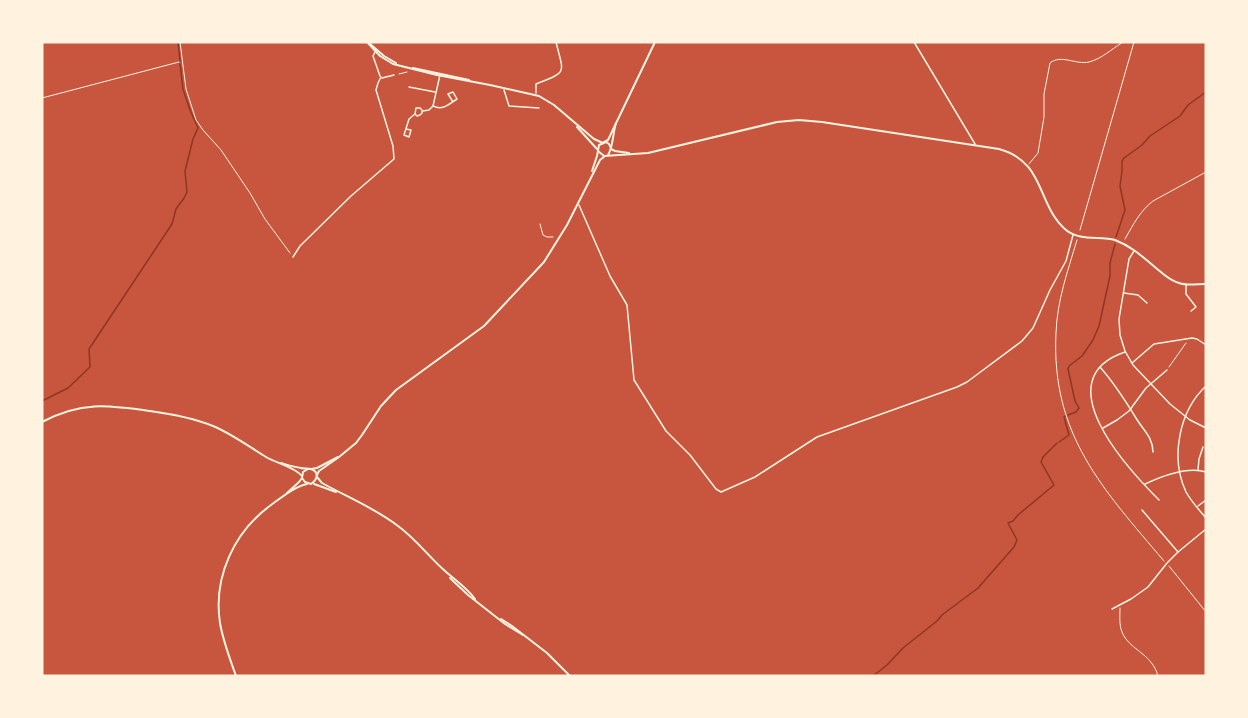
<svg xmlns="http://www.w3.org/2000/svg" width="1248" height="718" viewBox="0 0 1248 718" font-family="'Noto Sans',sans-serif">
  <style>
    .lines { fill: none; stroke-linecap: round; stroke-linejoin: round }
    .stream { stroke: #8f3625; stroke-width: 1.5 }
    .path { stroke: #fff3e0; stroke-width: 1 }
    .service { stroke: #fff3e0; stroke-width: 1 }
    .minor { stroke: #fff3e0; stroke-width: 1.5 }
    .tertiary { stroke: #fff3e0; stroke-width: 2 }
    .secondary { stroke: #fff3e0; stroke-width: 2 }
  </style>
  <rect width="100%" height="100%" fill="#c8553d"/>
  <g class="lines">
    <g class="stream">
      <polyline points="178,42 180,61"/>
      <polyline points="1116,237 1125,210 1120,186 1122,171 1122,161 1124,158 1142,145 1150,136 1180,116 1188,105 1206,92"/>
      <polyline points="42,401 68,388 90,367 89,349 172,224 176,209 184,198 187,192 185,171 193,139 198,128 190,110 183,89 180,64"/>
      <polyline points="1068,415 1076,412 1079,408 1075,401 1068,369 1069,366 1082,356 1093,340 1099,326 1110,276 1110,263 1115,244"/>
      <polyline points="1059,442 1069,435 1064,417 1065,416"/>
      <polyline points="873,676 887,665 903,648 937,621 942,615 978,588 1014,547 1017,540 1008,523 1013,521 1018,515 1054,485 1041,462 1043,457 1057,443"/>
    </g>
    <g class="path">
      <polyline points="180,42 186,89 196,120 203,130 221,150 250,193 265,219 290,253"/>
      <polyline points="399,74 407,72"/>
      <polyline points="42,98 179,62"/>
      <polyline points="540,224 543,235 547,237 553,237"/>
      <polyline points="1080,230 1134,42"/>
      <path d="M1125,239C1133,225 1140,211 1153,201L1206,172"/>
      <path d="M1077,240C1068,270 1057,301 1056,333C1051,435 1103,489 1164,561"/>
      <polyline points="1169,367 1186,343"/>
      <polyline points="1169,566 1206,612"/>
      <path d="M1120,608C1120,616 1119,625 1122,632C1129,650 1152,653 1158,676"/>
    </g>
    <path class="service" d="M1029,164L1038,153L1044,117V94L1050,63C1061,54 1076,65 1089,62C1101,59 1112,49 1123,42"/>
    <g class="minor">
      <polyline points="914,42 975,144"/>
      <polyline points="376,50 373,56 380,76"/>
      <polyline points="382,78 394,75"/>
      <polyline points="409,87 435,92"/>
      <polyline points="504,90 509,106 539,108"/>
      <path d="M536,93V84C568,71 564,75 556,42"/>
      <path d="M433,106C443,111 449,104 457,99L453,92L448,94L453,102"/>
      <polyline points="423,111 429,110 433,106 440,75"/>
      <polyline points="406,129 411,130 409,137 404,135 409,119 415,114 416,108 420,108 422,110 422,113 420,115 417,116 415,114"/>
      <polyline points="579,205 610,276 627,305 634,380 666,431 690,455 716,489 721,492 755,477 817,437 957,387 967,382 1022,341 1033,328 1050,290 1066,261 1073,235"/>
      <polyline points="1134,251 1129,259 1119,319 1120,335 1125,351 1133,365 1170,404 1190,420 1206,428"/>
      <polyline points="293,257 300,246 351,196 394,159 393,146 376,90 378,83 381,77"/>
      <polyline points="1186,285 1186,294 1196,307 1191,311"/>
      <polyline points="1124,293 1138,295 1147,303"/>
      <path d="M1125,352C1045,379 1126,467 1159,500"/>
      <polyline points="1132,363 1154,344 1192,338 1197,339 1206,345"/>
      <path d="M1100,367C1114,383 1125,400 1136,418C1143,430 1153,437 1153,452"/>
      <path d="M1206,386C1179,411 1170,458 1186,492C1191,501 1199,510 1206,518"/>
      <polyline points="1103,428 1117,420 1129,411 1146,388 1167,370"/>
      <polyline points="1198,470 1199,459 1203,447"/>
      <path d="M1145,484C1162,476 1187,466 1206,472"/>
      <polyline points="1198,506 1206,500"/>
      <polyline points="1142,510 1178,552"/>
      <polyline points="1206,559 1206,567"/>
      <polyline points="1112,609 1131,599 1148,587 1167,563 1178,552 1206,529"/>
    </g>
    <g class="tertiary">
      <polyline points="367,42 380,56 393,64 437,75 490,85 539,96 554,105 594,139 603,143"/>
      <polyline points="369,43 384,56 396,63"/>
      <polyline points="413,68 469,80"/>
      <polyline points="577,127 597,149"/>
      <polyline points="604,142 608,140 655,42"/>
      <polyline points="611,149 615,151 629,153"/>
      <path d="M598,151L604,156L648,153L777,122L799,120L822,122L999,149C1046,162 1036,204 1066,230C1079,241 1100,236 1115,240C1131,246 1143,257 1156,268C1163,274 1170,281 1179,283C1187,286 1197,284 1206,284"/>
      <path d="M608,155C613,148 613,132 616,123"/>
      <polyline points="592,171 597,156 599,145 606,142 609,144 611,148"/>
      <polyline points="311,469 317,468 338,457"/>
      <polyline points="317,475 319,471 339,457 356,443 362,435 381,406 396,390 484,326 544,262 567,225 600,160 605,156"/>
      <polyline points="287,493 299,482 302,478"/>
      <path d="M236,676C230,659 223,641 220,623C213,577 234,532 271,505C282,497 294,487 307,484"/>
    </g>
    <g class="secondary">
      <path d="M42,422C81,401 108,405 150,411C172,414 193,418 213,426C232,434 248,446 266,457C276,463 295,467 302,476"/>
      <path d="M281,463C288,465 294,467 301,468C304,469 308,468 311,469C320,472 317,480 311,484L305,482L302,478L303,472L308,469"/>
      <path d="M317,477L322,483C347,497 375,508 398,526C416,539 429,557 445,571C455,580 467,588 475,599"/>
      <polyline points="314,484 336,492"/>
      <polyline points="450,578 468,595 505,624 523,635"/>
      <polyline points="501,619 512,626 547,653 570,676"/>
    </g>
  </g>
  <rect width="1248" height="718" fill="none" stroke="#fff3e0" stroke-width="87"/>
</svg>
